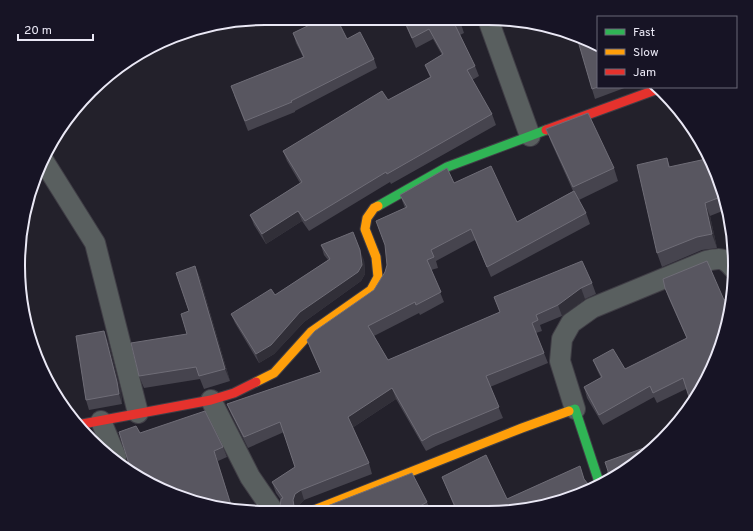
<svg xmlns="http://www.w3.org/2000/svg" width="753" height="531" viewBox="0 0 753 531" font-family="Overpass,sans-serif">
  <style>
    .lines { fill: none; stroke-linecap: round; stroke-linejoin: round }
    .street-casing { stroke: #403e46; stroke-width: 22 }
    .fast-casing { stroke: #403e46; stroke-width: 11 }
    .slow-casing { stroke: #403e46; stroke-width: 11 }
    .jam-casing { stroke: #403e46; stroke-width: 11 }
    .street { stroke: #595f5f; stroke-width: 20 }
    .fast { stroke: #30b455; stroke-width: 9 }
    .slow { stroke: #ff9f0a; stroke-width: 9 }
    .jam { stroke: #e5322d; stroke-width: 9 }
    .wall { fill: #46444e }
    .shaded-wall { fill: #312f38 }
    .building { fill: #585660; stroke: #6f6d77 }
    .rim { fill: none; stroke: #eae8f5; stroke-width: 2 }
  </style>
  <rect width="100%" height="100%" fill="#23212b"/>
  <g class="lines">
    <defs>
      <g id="street">
        <polyline points="489,22 530,136"/>
        <polyline points="43,160 95,243 138,413"/>
        <polyline points="211,400 250,477 274,512"/>
        <path d="M575,409L560,361L562,339L571,323L592,308L706,261C719,258 724,257 733,268"/>
        <polyline points="101,421 116,457"/>
      </g>
      <g id="fast">
        <polyline points="378,206 447,167 546,130"/>
        <polyline points="569,411 575,409 600,485"/>
      </g>
      <g id="slow">
        <polyline points="256,382 274,373 311,332 371,290 378,277 376,257 365,229 367,218 374,208 378,206"/>
        <polyline points="309,512 522,428 569,411"/>
      </g>
      <g id="jam">
        <polyline points="546,130 658,89"/>
        <polyline points="77,425 211,400 234,393 256,382"/>
      </g>
    </defs>
    <use href="#street" class="street-casing"/>
    <use href="#fast" class="fast-casing"/>
    <use href="#slow" class="slow-casing"/>
    <use href="#jam" class="jam-casing"/>
    <use href="#street" class="street"/>
    <use href="#fast" class="fast"/>
    <use href="#slow" class="slow"/>
    <use href="#jam" class="jam"/>
  </g>
  <g class="wall">
    <polygon points="403,20 460,21 464,33 460,35 475,66 479,76 472,80 492,114 496,125 391,184 390,182 309,231 302,221 266,244 254,225 250,215 300,183 287,161 283,151 388,100 430,77 425,65 442,55 433,39 416,48"/>
    <polygon points="293,33 347,39 374,59 377,68 295,111 295,112 248,131 234,95 303,57 296,43"/>
    <polygon points="598,87 627,87 595,99 592,89"/>
    <polygon points="546,129 614,168 618,181 579,200 586,213 590,224 491,277 475,240 436,261 438,268 431,270 444,302 420,315 419,313 374,336 388,360 500,312 494,297 592,283 596,294 585,299 562,316 540,325 542,331 536,333 548,363 490,387 503,418 436,446 426,451 396,399 352,428 369,463 372,474 304,500 299,505 297,510 276,511 280,507 281,500 276,493 272,482 295,467 284,432 248,448 231,414 227,404 321,372 311,351 307,340 374,290 385,272 405,208 400,195 454,183 517,222 573,191 551,142"/>
    <polygon points="667,158 670,167 722,186 725,210 710,216 717,248 702,250 662,267 657,253"/>
    <polygon points="321,245 364,260 365,274 361,281 304,322 274,354 259,363 235,323 231,314 275,295 328,260 324,255"/>
    <polygon points="707,261 686,389 657,403 654,397 603,425 587,398 584,387 601,378 597,370 593,360 625,369 687,339 669,299 665,288"/>
    <polygon points="195,266 200,278 230,381 204,389 200,379 144,388 139,376 187,334"/>
    <polygon points="108,341 121,392 122,404 89,410 86,400"/>
    <polygon points="140,433 223,447 227,457 218,461"/>
    <polygon points="442,477 507,499 585,480 588,484 593,487 520,511 456,511"/>
    <polygon points="427,502 431,511 312,512"/>
  </g>
  <g class="shaded-wall">
    <polygon points="705,203 710,216 717,248 712,234"/>
    <polygon points="298,211 302,221 266,244 262,234"/>
    <polygon points="360,250 364,260 365,274 361,281 304,322 274,354 259,363 256,354 300,312"/>
    <polygon points="195,266 200,278 230,381 225,369"/>
    <polygon points="581,288 585,299 562,316 558,305"/>
    <polygon points="104,331 108,341 121,392 122,404 119,394"/>
    <polygon points="392,388 396,399 352,428 348,417"/>
    <polygon points="214,451 218,461 232,508"/>
    <polygon points="301,490 304,500 299,505 297,511 294,506 293,500 295,494"/>
  </g>
  <g class="building">
    <polygon points="322,19 337,19 347,39 360,32 374,59 291,101 292,102 245,121 231,86 304,57 293,33"/>
    <polygon points="404,20 460,21 460,23 455,25 475,66 467,70 492,114 387,174 386,172 305,221 298,211 262,234 250,215 302,182 283,151 382,91 388,100 431,77 425,65 443,54 429,29 412,38"/>
    <polygon points="582,40 598,46 598,87 592,89 578,41"/>
    <polygon points="588,113 614,168 573,187 546,129"/>
    <polygon points="667,158 669,167 706,159 722,186 723,196 705,203 712,234 697,237 657,253 637,165"/>
    <polygon points="491,166 517,222 574,191 586,213 487,267 471,229 431,250 434,257 427,260 441,292 416,305 415,302 368,326 388,360 500,312 494,297 582,261 592,283 581,288 558,305 536,315 538,320 532,323 544,353 486,376 499,407 432,435 422,441 392,388 348,417 369,463 301,490 295,494 293,500 294,506 298,511 300,512 272,512 276,511 280,507 281,499 283,498 272,482 295,467 280,422 244,437 227,404 321,372 307,340 315,331 374,290 385,272 387,265 385,245 376,221 407,207 400,195 447,168 454,183"/>
    <polygon points="353,232 360,250 362,265 358,272 300,312 271,345 256,354 231,314 271,289 275,295 330,259 321,245"/>
    <polygon points="707,261 724,300 730,297 710,375 690,400 683,378 653,393 650,386 599,415 584,387 602,377 593,360 613,349 625,369 687,338 665,288 663,279"/>
    <polygon points="195,266 225,369 199,376 196,367 139,376 131,343 187,334 181,314 189,311 176,273"/>
    <polygon points="104,331 117,382 119,394 86,400 76,336"/>
    <polygon points="205,411 223,447 214,451 232,508 156,488 130,467 119,432 136,426 140,433"/>
    <polygon points="655,444 656,445 651,451 606,481 608,478 608,471 605,462"/>
    <polygon points="486,455 507,499 580,466 584,479 588,484 593,487 598,487 520,511 457,511 442,477"/>
    <polygon points="412,473 427,502 410,512 312,512"/>
    <polygon points="258,505 266,512 269,512 250,512 239,510"/>
  </g>
  <path d="M0 0H753V531H0ZM265 25H488A240 240 0 0 1 728 265V266A240 240 0 0 1 488 506H265A240 240 0 0 1 25 266V265A240 240 0 0 1 265 25Z" fill="#171425" fill-rule="evenodd"/>
  <path class="rim" d="M265 25H488A240 240 0 0 1 728 265V266A240 240 0 0 1 488 506H265A240 240 0 0 1 25 266V265A240 240 0 0 1 265 25Z"/>
  <rect x="597" y="16" width="140" height="72" fill="#171425" stroke="#6b6978"/>
  <rect x="605" y="29" width="20" height="6" fill="#30b455" stroke="#6b6978"/>
  <text x="633" y="36" font-size="12" fill="#eae8f5">Fast</text>
  <rect x="605" y="49" width="20" height="6" fill="#ff9f0a" stroke="#6b6978"/>
  <text x="633" y="56" font-size="12" fill="#eae8f5">Slow</text>
  <rect x="605" y="69" width="20" height="6" fill="#e5322d" stroke="#6b6978"/>
  <text x="633" y="76" font-size="12" fill="#eae8f5">Jam</text>
  <path d="M18 34v6h75v-6" fill="none" stroke="#eae8f5" stroke-width="2"/>
  <text x="24" y="34" font-size="12" fill="#eae8f5" stroke="#171425" stroke-width="3" paint-order="stroke">20 m</text>
</svg>
